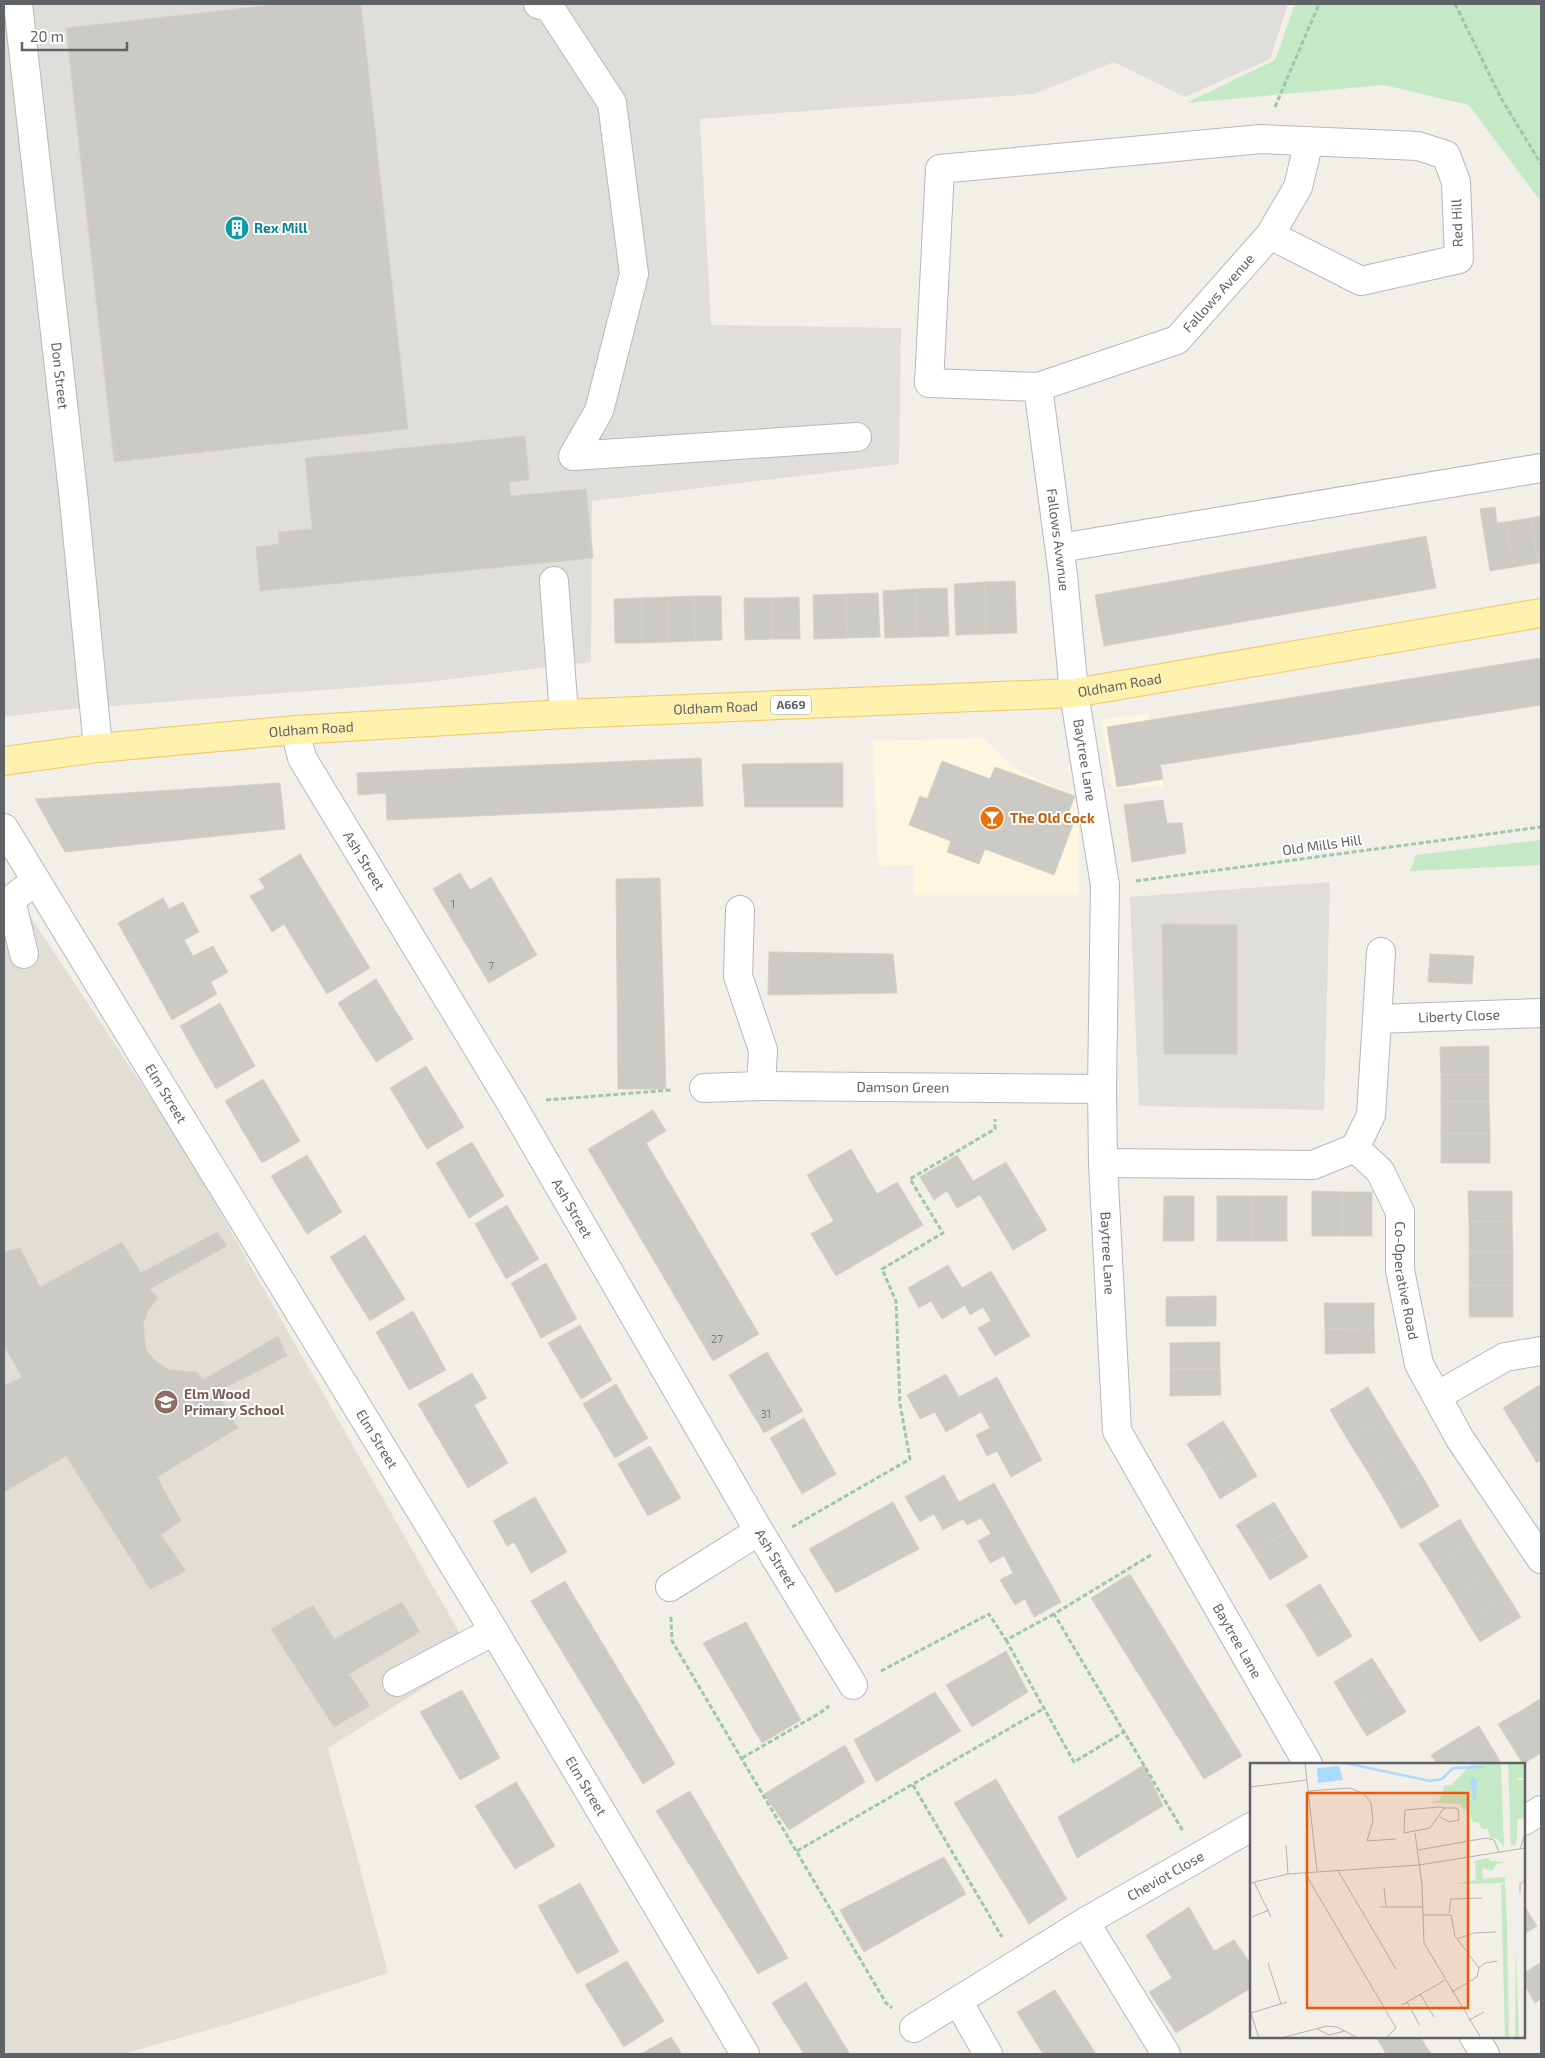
<svg xmlns="http://www.w3.org/2000/svg" width="1545" height="2058" viewBox="0 0 1545 2058" font-family="'Exo 2',sans-serif">
  <style>
    .commercial { fill: #fef7e0 }
    .industrial { fill: #e0deda }
    .education { fill: #e1ded6 }
    .green { fill: #c5e8c5 }
    .building { fill: #cccac5; stroke: #d6d1c6 }
    .lines { fill: none; stroke-linecap: round; stroke-linejoin: round }
    .minor-casing { stroke: #b5b8bc; stroke-width: 30 }
    .major-casing { stroke: #f2c960; stroke-width: 30 }
    .path { stroke: #9cc7a9; stroke-width: 3; stroke-dasharray: 5 2.5; stroke-linecap: butt }
    .minor { stroke: #fff; stroke-width: 28 }
    .major { stroke: #fff2af; stroke-width: 28 }
    .labels { text-anchor: middle; stroke-width: 4; stroke-linejoin: round; paint-order: stroke }
    .number-label { font-size: 11px; fill: #7a7d7f }
    .shield { fill: #fff; stroke: #8f9295; stroke-width: 1 }
    .shield-label { font-size: 12px; font-weight: bold; fill: #5f6368 }
    .street-label { font-size: 14px; fill: #5f6368; stroke: #fff }
    .culture-label { font-size: 14px; font-weight: bold; fill: #0d838f; stroke: #fff; text-anchor: start }
    .food-label { font-size: 14px; font-weight: bold; fill: #c56008; stroke: #fff; text-anchor: start }
    .education-label { font-size: 14px; font-weight: bold; fill: #785e54; stroke: #fff; text-anchor: start }
    .inset-river { fill: none; stroke: #aadaff; stroke-width: 2.5 }
    .inset-road { fill: none; stroke: #b3b3b1; stroke-width: 1 }
    .view { fill: #e8590c; fill-opacity: 0.15; stroke: #e8590c; stroke-width: 2.5 }
    .inset-edge { fill: none; stroke: #5f6368; stroke-width: 2.5 }
  </style>
  <rect width="100%" height="100%" fill="#f1efe8"/>
  <g class="commercial">
    <polygon points="1148,714 1164,786 1113,789 1101,719"/>
    <polygon points="983,738 1016,769 1079,797 1078,895 914,895 913,865 878,866 873,741"/>
  </g>
  <g class="industrial">
    <polygon points="4,4 1288,4 1270,59 1185,97 1114,62 1034,94 700,119 711,325 901,328 899,464 592,501 591,662 427,682 60,710 4,717"/>
    <polygon points="1330,882 1324,1110 1139,1106 1130,897"/>
  </g>
  <polygon class="education" points="4,900 22,904 183,1147 473,1657 328,1748 388,1973 229,2024 123,2054 4,2054"/>
  <g class="green">
    <polygon points="1295,4 1541,4 1541,202 1469,105 1384,85 1186,103 1275,60"/>
    <polygon points="1541,840 1541,865 1410,871 1416,855"/>
  </g>
  <g class="building">
    <polygon points="281,4 361,4 408,429 114,462 66,28"/>
    <polygon points="525,436 529,480 509,482 511,496 586,489 593,558 260,591 256,547 279,544 278,532 312,529 305,458"/>
    <polygon points="1495,507 1497,523 1506,522 1514,567 1490,571 1480,509"/>
    <polygon points="1541,516 1541,563 1538,563 1531,518"/>
    <polygon points="1531,518 1538,563 1514,567 1506,522"/>
    <polygon points="1426,536 1436,588 1104,646 1095,595"/>
    <polygon points="1015,581 1017,633 986,634 985,582"/>
    <polygon points="985,582 986,634 956,635 954,584"/>
    <polygon points="947,588 949,636 917,637 915,589"/>
    <polygon points="915,589 917,637 885,638 883,591"/>
    <polygon points="878,593 880,637 847,638 846,594"/>
    <polygon points="846,594 847,638 814,639 813,595"/>
    <polygon points="694,596 721,596 722,640 695,641"/>
    <polygon points="694,596 695,641 669,642 668,597"/>
    <polygon points="668,597 669,642 642,643 641,598"/>
    <polygon points="799,597 800,639 772,639 772,598"/>
    <polygon points="641,598 642,643 615,643 614,599"/>
    <polygon points="744,598 772,598 772,639 745,640"/>
    <polygon points="1541,658 1541,705 1160,765 1163,779 1117,787 1107,727"/>
    <polygon points="701,758 703,806 387,820 386,793 358,795 357,773"/>
    <polygon points="942,761 990,779 995,767 1075,796 1067,816 1075,819 1054,875 985,849 979,864 947,852 951,841 909,825 920,796 927,799"/>
    <polygon points="843,763 843,807 745,807 742,764"/>
    <polygon points="280,783 285,829 65,852 35,799"/>
    <polygon points="1163,800 1167,823 1182,823 1186,853 1132,862 1124,805"/>
    <polygon points="300,854 370,968 327,994 284,924 272,932 250,896 265,888 259,879"/>
    <polygon points="460,873 470,890 491,877 537,955 489,983 433,889"/>
    <polygon points="660,878 666,1089 618,1089 616,879"/>
    <polygon points="163,898 169,909 183,902 199,932 184,940 193,956 213,946 228,972 211,982 217,994 172,1020 118,923"/>
    <polygon points="1162,924 1237,925 1237,1054 1164,1054"/>
    <polygon points="769,952 893,954 897,993 768,995"/>
    <polygon points="1430,954 1474,956 1472,984 1428,982"/>
    <polygon points="376,979 413,1039 376,1062 338,1003"/>
    <polygon points="220,1003 255,1066 216,1089 180,1026"/>
    <polygon points="1489,1046 1489,1075 1441,1075 1440,1047"/>
    <polygon points="426,1066 464,1127 427,1149 390,1088"/>
    <rect x="1441" y="1075" width="48" height="27"/>
    <polygon points="263,1079 300,1141 262,1163 225,1101"/>
    <polygon points="1441,1102 1489,1102 1490,1134 1441,1134"/>
    <polygon points="653,1110 666,1131 646,1143 759,1334 713,1361 588,1149"/>
    <rect x="1441" y="1134" width="49" height="29"/>
    <polygon points="472,1142 504,1196 469,1218 436,1163"/>
    <polygon points="851,1149 877,1194 897,1182 923,1225 836,1276 811,1234 834,1221 807,1175"/>
    <polygon points="307,1155 342,1212 307,1234 271,1176"/>
    <polygon points="957,1155 973,1181 1006,1162 1047,1230 1013,1250 980,1195 957,1208 947,1191 934,1200 920,1177"/>
    <polygon points="1312,1191 1342,1192 1342,1236 1312,1236"/>
    <polygon points="1468,1191 1512,1191 1512,1221 1469,1222"/>
    <rect x="1342" y="1192" width="30" height="44"/>
    <polygon points="1164,1196 1194,1196 1194,1241 1163,1241"/>
    <rect x="1217" y="1196" width="35" height="45"/>
    <rect x="1252" y="1196" width="35" height="45"/>
    <polygon points="507,1205 539,1259 506,1279 475,1224"/>
    <polygon points="1512,1221 1513,1252 1469,1252 1469,1222"/>
    <polygon points="217,1232 227,1246 150,1289 158,1298 149,1309 143,1323 146,1350 156,1361 169,1370 197,1372 203,1380 278,1336 287,1356 217,1392 238,1428 157,1477 181,1521 161,1535 186,1571 150,1589 66,1456 4,1492 4,1386 22,1377 4,1345 4,1252 20,1248 40,1287 122,1242 141,1273"/>
    <polygon points="365,1235 405,1299 370,1321 330,1257"/>
    <polygon points="1469,1252 1513,1252 1513,1285 1469,1286"/>
    <polygon points="546,1263 577,1319 541,1338 511,1283"/>
    <polygon points="948,1265 962,1288 991,1271 1030,1336 995,1356 978,1328 991,1321 983,1307 970,1315 965,1305 942,1319 931,1301 919,1308 908,1288"/>
    <polygon points="1513,1285 1513,1317 1469,1317 1469,1286"/>
    <polygon points="1216,1296 1216,1326 1166,1326 1166,1297"/>
    <polygon points="1324,1303 1374,1303 1374,1328 1325,1329"/>
    <polygon points="413,1311 446,1370 409,1390 376,1332"/>
    <polygon points="580,1325 612,1380 581,1399 548,1343"/>
    <polygon points="1374,1328 1375,1353 1325,1354 1325,1329"/>
    <polygon points="1220,1342 1220,1369 1170,1369 1170,1343"/>
    <polygon points="767,1352 803,1411 764,1433 729,1375"/>
    <polygon points="1170,1369 1220,1369 1221,1395 1170,1396"/>
    <polygon points="472,1373 487,1398 474,1405 508,1463 468,1488 418,1404"/>
    <polygon points="946,1374 959,1397 997,1377 1042,1460 1011,1477 997,1451 987,1456 976,1435 990,1428 981,1412 946,1432 935,1412 920,1419 907,1395"/>
    <polygon points="616,1384 648,1438 615,1458 583,1404"/>
    <polygon points="1541,1384 1541,1422 1520,1435 1503,1408"/>
    <polygon points="1368,1387 1386,1417 1348,1440 1330,1410"/>
    <polygon points="1386,1417 1404,1447 1366,1469 1348,1440"/>
    <polygon points="804,1418 836,1474 802,1494 770,1438"/>
    <polygon points="1223,1421 1241,1449 1204,1471 1187,1444"/>
    <polygon points="1541,1422 1541,1460 1537,1463 1520,1435"/>
    <polygon points="650,1446 681,1498 648,1516 618,1464"/>
    <polygon points="1404,1447 1422,1476 1384,1499 1366,1469"/>
    <polygon points="1241,1449 1257,1476 1220,1499 1204,1471"/>
    <polygon points="944,1475 959,1502 994,1483 1061,1602 1034,1617 1025,1599 1015,1605 1000,1580 1013,1573 1004,1556 990,1563 978,1541 991,1534 981,1518 967,1525 963,1519 943,1530 934,1514 920,1522 905,1497"/>
    <polygon points="1422,1476 1439,1506 1401,1529 1384,1499"/>
    <polygon points="535,1497 567,1552 531,1573 514,1542 507,1546 493,1521"/>
    <polygon points="893,1502 919,1549 836,1593 809,1549"/>
    <polygon points="1274,1502 1291,1530 1253,1552 1236,1525"/>
    <polygon points="1460,1519 1473,1541 1433,1566 1419,1544"/>
    <polygon points="1291,1530 1308,1557 1270,1580 1253,1552"/>
    <polygon points="1473,1541 1492,1571 1452,1596 1433,1566"/>
    <polygon points="1492,1571 1508,1596 1467,1621 1452,1596"/>
    <polygon points="1130,1574 1242,1756 1204,1779 1091,1598"/>
    <polygon points="565,1581 675,1764 643,1784 531,1601"/>
    <polygon points="1320,1584 1336,1610 1302,1630 1286,1605"/>
    <polygon points="1508,1596 1521,1617 1480,1642 1467,1621"/>
    <polygon points="402,1602 420,1632 349,1674 370,1706 334,1727 271,1629 313,1605 334,1639"/>
    <polygon points="1336,1610 1352,1636 1318,1657 1302,1630"/>
    <polygon points="746,1622 801,1720 762,1743 703,1643"/>
    <polygon points="1006,1651 1028,1692 972,1727 946,1685"/>
    <polygon points="1372,1658 1389,1685 1350,1709 1334,1682"/>
    <polygon points="1389,1685 1406,1712 1367,1736 1350,1709"/>
    <polygon points="462,1690 500,1758 460,1780 420,1712"/>
    <polygon points="935,1692 961,1731 876,1782 854,1740"/>
    <polygon points="1541,1698 1541,1733 1526,1708"/>
    <polygon points="1526,1708 1541,1733 1541,1753 1523,1764 1498,1724"/>
    <polygon points="1479,1726 1500,1761 1495,1764 1469,1764 1455,1740"/>
    <polygon points="1455,1740 1469,1764 1437,1764 1431,1755"/>
    <polygon points="845,1745 865,1782 789,1830 764,1794"/>
    <polygon points="1144,1765 1163,1806 1077,1858 1058,1817"/>
    <polygon points="996,1779 1067,1899 1029,1924 954,1803"/>
    <polygon points="516,1782 555,1846 515,1869 475,1806"/>
    <polygon points="690,1791 788,1958 758,1974 656,1811"/>
    <polygon points="944,1857 966,1894 864,1952 840,1910"/>
    <polygon points="580,1883 619,1952 577,1974 538,1906"/>
    <polygon points="1524,1905 1537,1926 1524,1934"/>
    <polygon points="1189,1907 1214,1951 1234,1940 1251,1964 1251,1988 1176,2033 1149,1992 1172,1978 1146,1935"/>
    <polygon points="627,1961 664,2021 624,2047 585,1985"/>
    <polygon points="1541,1962 1541,1999 1535,2003 1524,1984 1524,1973"/>
    <polygon points="806,1982 850,2054 804,2054 772,2003"/>
    <polygon points="1055,1990 1096,2054 1043,2054 1017,2012"/>
    <polygon points="671,2037 682,2054 641,2054"/>
    <polygon points="1376,2037 1420,2037 1431,2054 1386,2054"/>
  </g>
  <g class="lines">
    <defs>
      <g id="minor">
        <path id="s1" d="M18,4L74,501L98,748"/>
        <polyline points="538,4 550,8 612,103 634,274 599,411 573,456 857,437"/>
        <path id="s2" d="M1270,235L1361,281L1459,259L1456,182L1446,155L1418,146L1261,139L940,169L929,383L1038,387L1177,340L1270,235L1298,187L1309,141"/>
        <path id="s3" d="M1038,387L1063,575L1074,693L1105,885L1102,1089L1103,1163L1117,1431L1308,1764"/>
        <polyline points="1060,548 1541,468"/>
        <polyline points="554,581 564,714"/>
        <path id="s4" d="M295,730L302,758L511,1103L759,1531L853,1685"/>
        <path id="s5" d="M4,828L494,1631L745,2054"/>
        <polyline points="740,910 738,976 763,1050 761,1086"/>
        <polyline points="24,954 11,900 35,881"/>
        <polyline points="1377,1019 1381,952"/>
        <path id="s6" d="M704,1088L761,1086L1102,1089"/>
        <path id="s7" d="M1355,1148L1371,1115L1377,1019L1541,1013"/>
        <path id="s8" d="M1103,1163L1313,1165L1355,1148L1380,1171L1400,1212V1270L1419,1364L1460,1439L1541,1559"/>
        <polyline points="1437,1396 1505,1357 1541,1351"/>
        <polyline points="670,1587 759,1531"/>
        <polyline points="397,1682 494,1631"/>
        <polyline points="1524,1821 1541,1810"/>
        <polyline points="1085,1922 1166,2054"/>
        <polyline points="958,2001 988,2054"/>
        <path id="s9" d="M914,2028L1085,1922L1251,1827"/>
        <polyline points="1474,2037 1485,2054"/>
      </g>
      <g id="major">
        <path id="s10" d="M4,761L98,748L295,730L564,714L1074,693L1541,613"/>
      </g>
    </defs>
    <use href="#minor" class="minor-casing"/>
    <use href="#major" class="major-casing"/>
    <g class="path">
      <polyline points="1455,4 1501,98 1541,164"/>
      <polyline points="1275,107 1319,4"/>
      <polyline points="1136,881 1541,827"/>
      <polyline points="546,1100 672,1090"/>
      <polyline points="792,1527 910,1459 900,1404 896,1301 882,1269 943,1233 910,1179 995,1129 995,1119"/>
      <polyline points="1151,1555 1054,1614 1183,1831"/>
      <polyline points="671,1617 672,1641 886,2003 892,2008"/>
      <polyline points="1006,1640 1074,1762 1124,1732"/>
      <polyline points="881,1671 989,1614 1006,1640 1054,1614"/>
      <polyline points="742,1758 820,1713 829,1706"/>
      <polyline points="913,1785 1002,1937"/>
      <polyline points="797,1851 1043,1709"/>
    </g>
    <use href="#minor" class="minor"/>
    <use href="#major" class="major"/>
  </g>
  <defs>
    <symbol id="building-disc" viewBox="-11 -11 22 22"><circle r="9.5" fill="#0f9aa8" stroke="#fff"/><path d="M-4-6H4V6H1V3H-1V6H-4ZM-2.5-4.3h1.7v1.8h-1.7ZM.8-4.3h1.7v1.8H.8ZM-2.5-1h1.7V.8h-1.7ZM.8-1h1.7V.8H.8Z" fill="#fff"/></symbol>
    <symbol id="bar-disc" viewBox="-11 -11 22 22"><circle r="9.5" fill="#e8710a" stroke="#fff"/><path d="M-6-5H6L.8 .8V4.5H3.5V6h-7V4.5H-.8V.8Z" fill="#fff"/></symbol>
    <symbol id="school-disc" viewBox="-11 -11 22 22"><circle r="9.5" fill="#8d6e63" stroke="#fff"/><path d="M0-5L7-2L0 1L-7-2ZM-4 1L0 2.5L4 1V4Q0 6-4 4Z" fill="#fff"/></symbol>
  </defs>
  <g fill-rule="evenodd">
    <use href="#building-disc" x="223" y="214" width="28" height="28"/>
    <use href="#bar-disc" x="978" y="804" width="28" height="28"/>
    <use href="#school-disc" x="152" y="1388" width="28" height="28"/>
  </g>
  <g class="labels">
    <g class="number-label">
      <text x="453" y="908">1</text>
      <text x="491" y="970">7</text>
      <text x="717" y="1343">27</text>
      <text x="766" y="1418">31</text>
    </g>
    <rect class="shield" x="771" y="695.5" width="40" height="19" rx="4"/>
    <g class="shield-label">
      <text x="791" y="709">A669</text>
    </g>
    <g class="street-label">
      <text transform="translate(1457 223) rotate(-92)" y="5">Red Hill</text>
      <text dy="5" stroke="none"><textPath href="#s2" startOffset="1350">Fallows Avenue</textPath></text>
      <text dy="5" stroke="none"><textPath href="#s1" startOffset="374">Don Street</textPath></text>
      <text dy="5" stroke="none"><textPath href="#s3" startOffset="154">Fallows Avwnue</textPath></text>
      <text dy="5" stroke="none"><textPath href="#s10" startOffset="1119">Oldham Road</textPath></text>
      <text dy="5" stroke="none"><textPath href="#s10" startOffset="714">Oldham Road</textPath></text>
      <text dy="5" stroke="none"><textPath href="#s10" startOffset="309">Oldham Road</textPath></text>
      <text dy="5" stroke="none"><textPath href="#s3" startOffset="376">Baytree Lane</textPath></text>
      <text transform="translate(1322 845) rotate(-8)" y="5">Old Mills Hill</text>
      <text dy="5" stroke="none"><textPath href="#s4" startOffset="149">Ash Street</textPath></text>
      <text dy="5" stroke="none"><textPath href="#s7" startOffset="215">Liberty Close</textPath></text>
      <text dy="5" stroke="none"><textPath href="#s6" startOffset="199">Damson Green</textPath></text>
      <text dy="5" stroke="none"><textPath href="#s5" startOffset="311">Elm Street</textPath></text>
      <text dy="5" stroke="none"><textPath href="#s4" startOffset="554">Ash Street</textPath></text>
      <text dy="5" stroke="none"><textPath href="#s3" startOffset="871">Baytree Lane</textPath></text>
      <text dy="5" stroke="none"><textPath href="#s8" startOffset="404">Co-Operative Road</textPath></text>
      <text dy="5" stroke="none"><textPath href="#s5" startOffset="716">Elm Street</textPath></text>
      <text dy="5" stroke="none"><textPath href="#s4" startOffset="959">Ash Street</textPath></text>
      <text dy="5" stroke="none"><textPath href="#s3" startOffset="1291">Baytree Lane</textPath></text>
      <text dy="5" stroke="none"><textPath href="#s5" startOffset="1121">Elm Street</textPath></text>
      <text dy="5" stroke="none"><textPath href="#s9" startOffset="294">Cheviot Close</textPath></text>
    </g>
    <g class="culture-label">
      <text x="254" y="233">Rex Mill</text>
    </g>
    <g class="food-label">
      <text x="1010" y="823">The Old Cock</text>
    </g>
    <g class="education-label">
      <text x="184" y="1399">Elm Wood<tspan x="184" dy="16">Primary School</tspan></text>
    </g>
  </g>
  <g transform="translate(1250 1763)">
    <rect width="275" height="275" fill="#f1efe8"/>
    <path d="M223,0H251L254,84L247,76L240,75L238,66H232L229,60L224,59L210,41L181,40L190,36L195,22L200,23ZM258,0H275V15H268L267,72L266,81L261,83ZM268,17H275V56H267ZM238,95L241,98L254,99L247,101L242,108L232,105L233,116L255,114V120L204,121L226,117L225,98ZM251,121H255L257,158L259,275H255ZM266,180V184L269,275H265Z" fill="#c5e8c5"/>
    <path d="M89,3L93,17L68,20L67,5ZM222,14L227,17L225,43L220,18Z" fill="#aadaff"/>
    <path class="inset-river" d="M95,0L180,18L192,16L203,5L234,4"/>
    <path class="inset-road" d="M55,0L67,108M0,24L57,17M58,28L100,25L114,31L121,40L123,58L117,78L146,76M190,54L199,59L209,57L208,46L205,45H194L189,44L155,47L154,70L180,65L194,45M165,70L172,122L174,180L231,275M36,82L38,111M270,86L275,71M168,87L236,75L244,77L249,89M87,106L146,206M55,110L146,265L136,275M4,119L21,154M0,120L38,111L169,102L275,85M134,125L136,143M270,130V121L275,117M130,144H172M199,150L201,136L232,135M172,152H201L205,173L229,205L227,214L202,229M2,154L19,147M207,176L224,170L246,169M18,200L31,241M229,205L235,200L247,198M170,231L184,254M157,239L170,263M152,242L195,217M0,248L9,275M1,250L37,239M219,257L234,249M67,266L79,272L95,268M31,275L77,263L87,264L108,275"/>
    <path class="view" d="M57,30H218V245H57Z"/>
    <rect width="275" height="275" class="inset-edge"/>
  </g>
  <rect width="1545" height="2058" fill="none" stroke="#5f6368" stroke-width="10"/>
  <path d="M22 42v8h105v-8" fill="none" stroke="#5f6368" stroke-width="2.5"/>
  <text x="30" y="42" font-size="15" fill="#5f6368" stroke="#ffffff" stroke-width="4" paint-order="stroke">20 m</text>
</svg>
